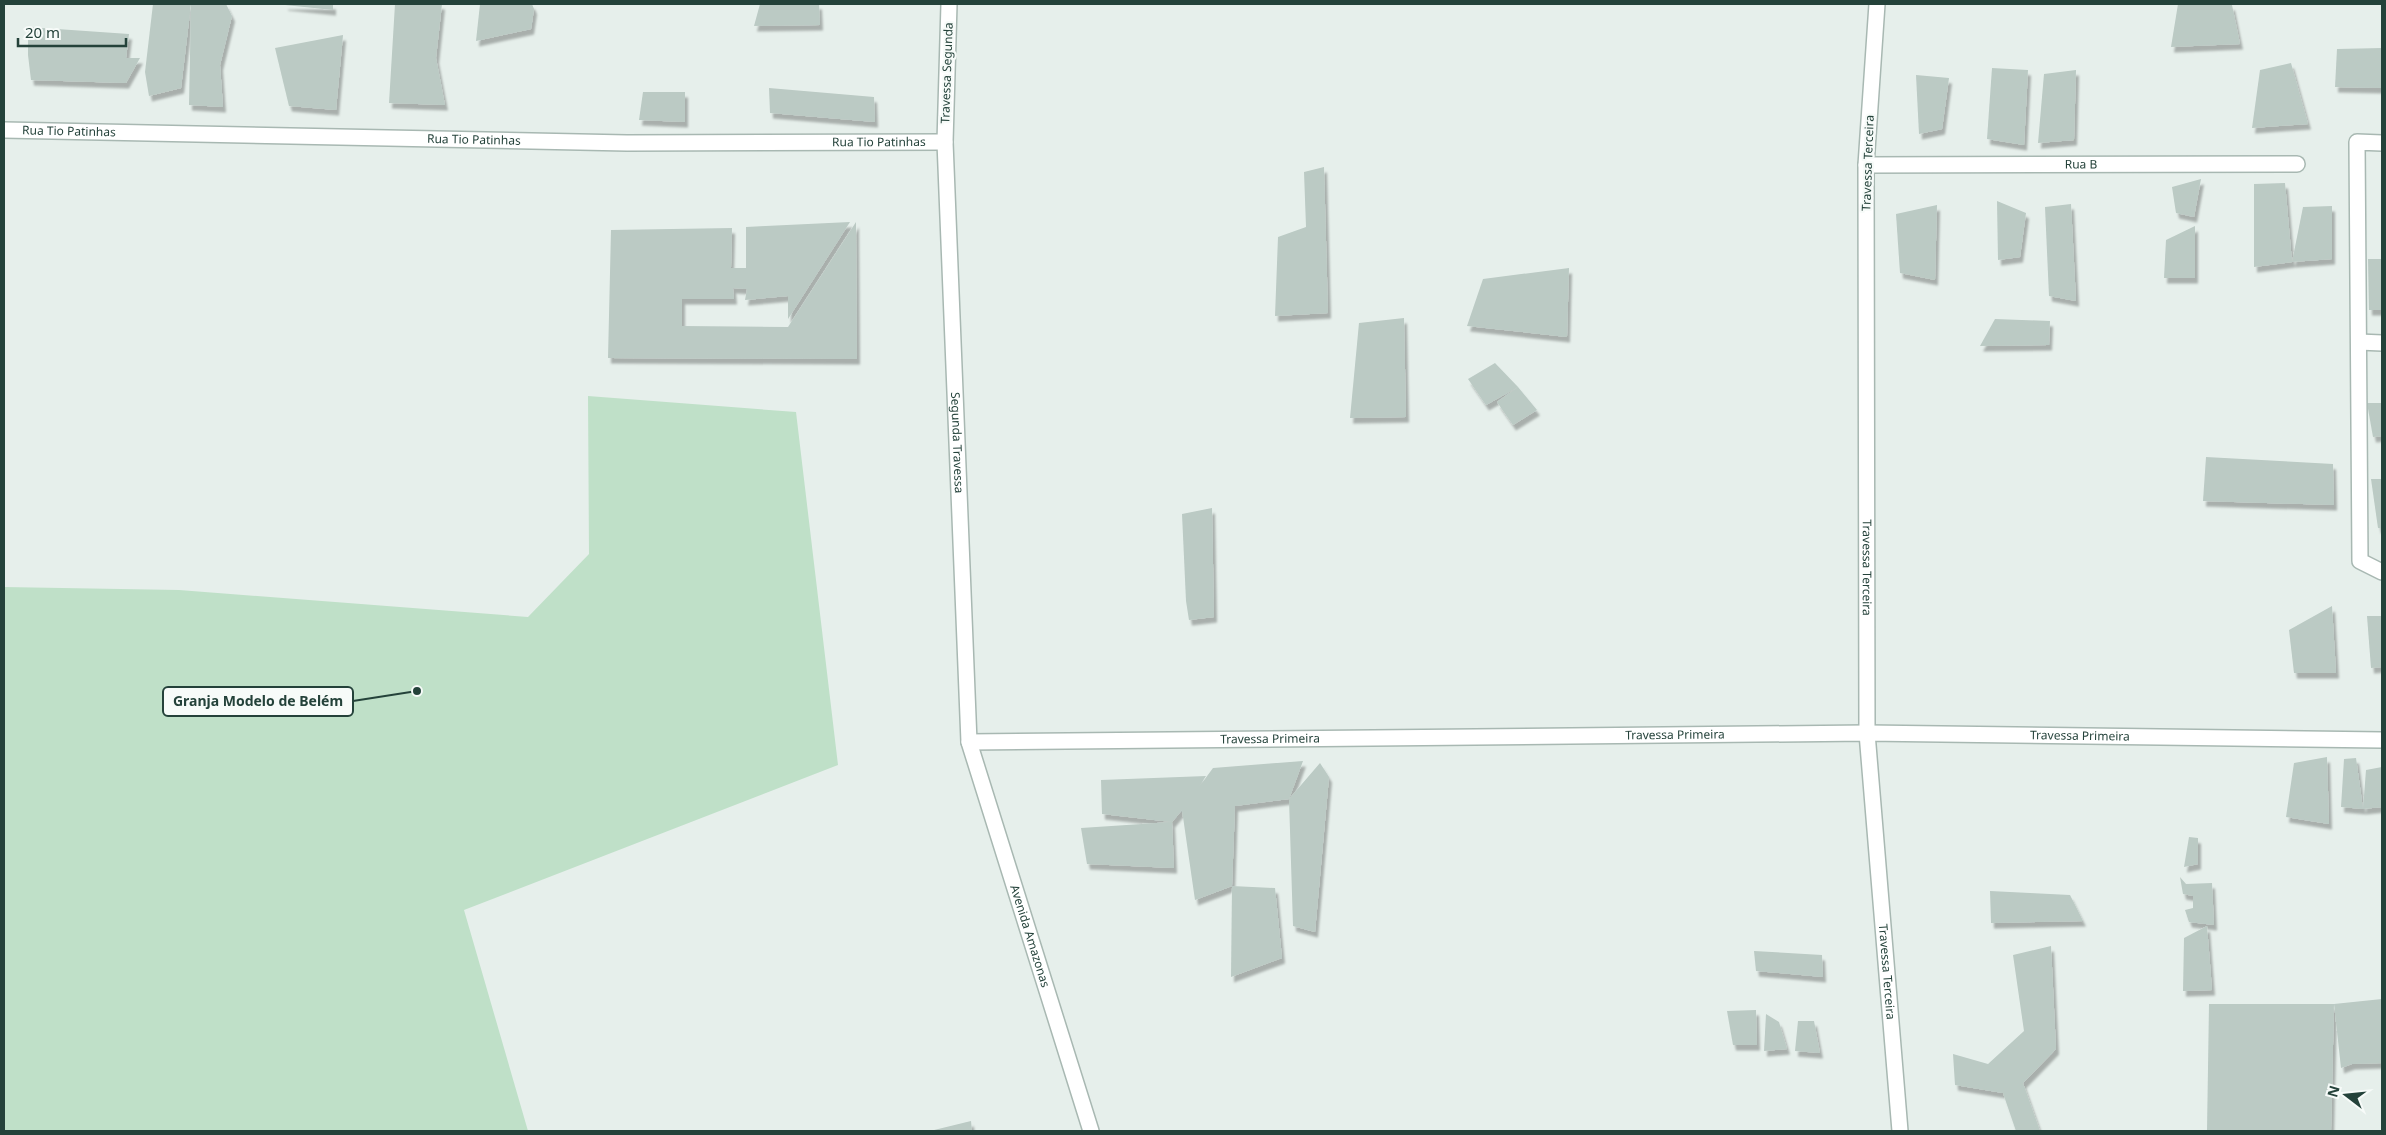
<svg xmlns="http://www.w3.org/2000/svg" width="2386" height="1135" viewBox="0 0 2386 1135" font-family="'Noto Sans',sans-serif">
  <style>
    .green { fill: #bfe0c8 }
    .building { fill: #bbcac4; filter: url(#shadow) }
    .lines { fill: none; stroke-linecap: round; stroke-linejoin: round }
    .minor-casing { stroke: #a8b8b2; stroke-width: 18 }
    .tertiary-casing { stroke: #a8b8b2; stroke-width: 18 }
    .minor { stroke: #fff; stroke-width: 15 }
    .tertiary { stroke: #fff; stroke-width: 15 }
    .labels { text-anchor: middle; stroke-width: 4.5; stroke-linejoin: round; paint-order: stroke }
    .street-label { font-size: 12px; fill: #24423a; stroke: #f7fbf9 }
    .leader { fill: none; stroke: #24423a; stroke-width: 2 }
    .callout-dot { fill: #24423a; stroke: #f7fbf9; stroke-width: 2 }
    .callout { fill: #f7fbf9; stroke: #24423a; stroke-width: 2 }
    .callout-label { font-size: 14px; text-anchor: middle; font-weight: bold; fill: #24423a }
  </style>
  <defs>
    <filter id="shadow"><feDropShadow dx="3" dy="5.5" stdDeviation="1" flood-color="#0004"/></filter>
  </defs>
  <rect width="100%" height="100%" fill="#e6efeb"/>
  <polygon class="green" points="588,396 796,412 838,765 464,910 528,1131 4,1131 4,587 179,590 528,617 589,554"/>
  <g class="building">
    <polygon points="153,4 191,4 181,88 149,96 145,72"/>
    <polygon points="191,4 226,4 232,16 220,65 223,107 189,105"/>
    <polygon points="285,4 333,4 333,10 285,5"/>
    <polygon points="395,4 442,4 436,58 445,105 389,103"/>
    <polygon points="480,4 532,4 534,9 531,29 476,41"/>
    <polygon points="760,4 819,4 820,25 754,26"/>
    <polygon points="2178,4 2232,5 2240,44 2171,47"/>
    <polygon points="28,27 129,34 126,58 140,58 126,83 31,80 28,55"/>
    <polygon points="343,35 336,110 289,106 275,48"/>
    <polygon points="2382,48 2382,88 2335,87 2337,49"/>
    <polygon points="2291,63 2308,124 2252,128 2260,70"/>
    <polygon points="1992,68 2028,70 2024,145 1987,139"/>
    <polygon points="2076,70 2074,140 2038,143 2044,74"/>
    <polygon points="1916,75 1949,78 1942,129 1919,134"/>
    <polygon points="769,88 874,97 875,122 770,113"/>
    <polygon points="643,92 685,92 685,122 639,120"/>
    <polygon points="1324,167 1328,313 1275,316 1278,237 1306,227 1304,172"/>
    <polygon points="2201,179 2194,217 2176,213 2172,187"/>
    <polygon points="2285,183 2292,262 2254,267 2254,184"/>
    <polygon points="1997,201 2026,213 2020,257 1998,260"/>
    <polygon points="2071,204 2076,301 2049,296 2045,207"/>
    <polygon points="1937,205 1935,280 1900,273 1896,214"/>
    <polygon points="2332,206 2332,259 2292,262 2303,207"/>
    <polygon points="850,222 788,319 788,296 745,300 747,289 733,288 734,299 682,299 682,326 788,327 856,222 857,359 608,358 611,230 732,228 731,268 746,268 746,227"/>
    <polygon points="2195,226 2195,278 2164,278 2166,240"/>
    <polygon points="2368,259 2382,259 2382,310 2369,310"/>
    <polygon points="1569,268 1567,337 1467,326 1483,279"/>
    <polygon points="1404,318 1406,417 1350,418 1359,323"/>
    <polygon points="1995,319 2050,321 2049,345 1980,346"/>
    <polygon points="1495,363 1518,387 1537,410 1513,425 1497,402 1518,387 1486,405 1468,379"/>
    <polygon points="2367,403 2382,403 2382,436 2373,437"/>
    <polygon points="2206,457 2333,464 2334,505 2203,501"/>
    <polygon points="2371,479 2382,479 2382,528 2378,528"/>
    <polygon points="1212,508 1214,617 1189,620 1186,601 1182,514"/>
    <polygon points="2332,606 2336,673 2294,673 2289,630"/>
    <polygon points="2367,616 2382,616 2382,667 2371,668"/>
    <polygon points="2327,757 2329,824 2286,817 2294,763"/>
    <polygon points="2356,758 2363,809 2366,770 2382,767 2382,807 2363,809 2341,807 2344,759"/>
    <polygon points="1303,761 1289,799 1320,763 1329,777 1315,932 1293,926 1289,799 1235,806 1232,886 1195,900 1182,810 1172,822 1102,814 1101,780 1206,776 1199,787 1213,768"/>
    <polygon points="1172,822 1174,868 1087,864 1081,828"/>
    <polygon points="2189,837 2198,838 2198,864 2184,867"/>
    <polygon points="2180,877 2186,884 2212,883 2214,925 2189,922 2185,910 2193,908 2193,896 2183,894"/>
    <polygon points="1232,886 1275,888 1282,958 1231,977"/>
    <polygon points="1990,891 2070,895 2083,921 1991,923"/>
    <polygon points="2207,926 2212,990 2183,991 2184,938"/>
    <polygon points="2051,946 2056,1049 2023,1083 2040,1131 2016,1131 2003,1093 1955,1085 1953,1054 1988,1064 2024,1031 2013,955"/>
    <polygon points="1754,951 1822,955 1823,977 1756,971"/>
    <polygon points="2382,999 2382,1063 2352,1064 2341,1068 2334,1004"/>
    <polygon points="2209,1004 2334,1004 2331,1131 2207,1131"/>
    <polygon points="1756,1010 1757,1045 1733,1045 1727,1011"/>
    <polygon points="1766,1014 1779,1022 1787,1049 1764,1051"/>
    <polygon points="1798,1021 1814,1021 1820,1053 1795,1051"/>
    <polygon points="971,1121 972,1131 930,1131"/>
  </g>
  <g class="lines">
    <defs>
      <g id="minor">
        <path id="s1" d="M1877,4L1866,165L1867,733L1900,1131"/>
        <path id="s2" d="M4,130L627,143L945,142"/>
        <polyline points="2382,143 2357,142 2360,561 2382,572"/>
        <path id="s3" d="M1866,165L2297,164"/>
        <polyline points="2359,342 2382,343"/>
        <path id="s4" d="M969,742L1867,733L2382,740"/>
      </g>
      <g id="tertiary">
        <path id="s5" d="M949,4L945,142L969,742L1091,1131"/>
      </g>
    </defs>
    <use href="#minor" class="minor-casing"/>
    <use href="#tertiary" class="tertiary-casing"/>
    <use href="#minor" class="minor"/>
    <use href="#tertiary" class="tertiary"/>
  </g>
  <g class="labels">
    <g class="street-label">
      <text transform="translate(947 73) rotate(-88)" y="4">Travessa Segunda</text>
      <text dy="4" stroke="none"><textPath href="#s2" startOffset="65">Rua Tio Patinhas</textPath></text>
      <text dy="4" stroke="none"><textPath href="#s2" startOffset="470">Rua Tio Patinhas</textPath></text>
      <text dy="4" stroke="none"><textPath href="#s2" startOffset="875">Rua Tio Patinhas</textPath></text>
      <text transform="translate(1868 163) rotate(-88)" y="4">Travessa Terceira</text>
      <text dy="4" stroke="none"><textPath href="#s3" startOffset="215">Rua B</textPath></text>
      <text dy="4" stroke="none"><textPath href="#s5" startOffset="439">Segunda Travessa</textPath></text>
      <text dy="4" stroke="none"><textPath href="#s1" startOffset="564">Travessa Terceira</textPath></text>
      <text dy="4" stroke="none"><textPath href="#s4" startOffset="706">Travessa Primeira</textPath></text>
      <text dy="4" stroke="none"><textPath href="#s4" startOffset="1111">Travessa Primeira</textPath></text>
      <text dy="4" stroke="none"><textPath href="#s4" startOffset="301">Travessa Primeira</textPath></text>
      <text dy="4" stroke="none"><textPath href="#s5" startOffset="942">Avenida Amazonas</textPath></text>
      <text dy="4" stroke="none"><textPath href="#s1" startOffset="969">Travessa Terceira</textPath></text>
    </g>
  </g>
  <path class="leader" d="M417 691L353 701"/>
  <circle class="callout-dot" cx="417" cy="691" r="5"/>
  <rect class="callout" x="163" y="687" width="190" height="29" rx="5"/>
  <g class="callout-label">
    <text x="258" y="706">Granja Modelo de Belém</text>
  </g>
  <rect width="2386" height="1135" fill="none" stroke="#24423a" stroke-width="10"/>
  <g transform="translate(2346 1095) rotate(286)" stroke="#f7fbf9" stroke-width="4" paint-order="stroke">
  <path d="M0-4L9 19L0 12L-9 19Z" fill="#24423a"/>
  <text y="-8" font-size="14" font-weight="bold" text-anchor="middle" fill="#24423a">N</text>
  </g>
  <path d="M18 38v8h108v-8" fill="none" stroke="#24423a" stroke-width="2.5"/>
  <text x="25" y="38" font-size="15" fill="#24423a" stroke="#f7fbf9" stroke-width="4" paint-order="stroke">20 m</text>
</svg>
